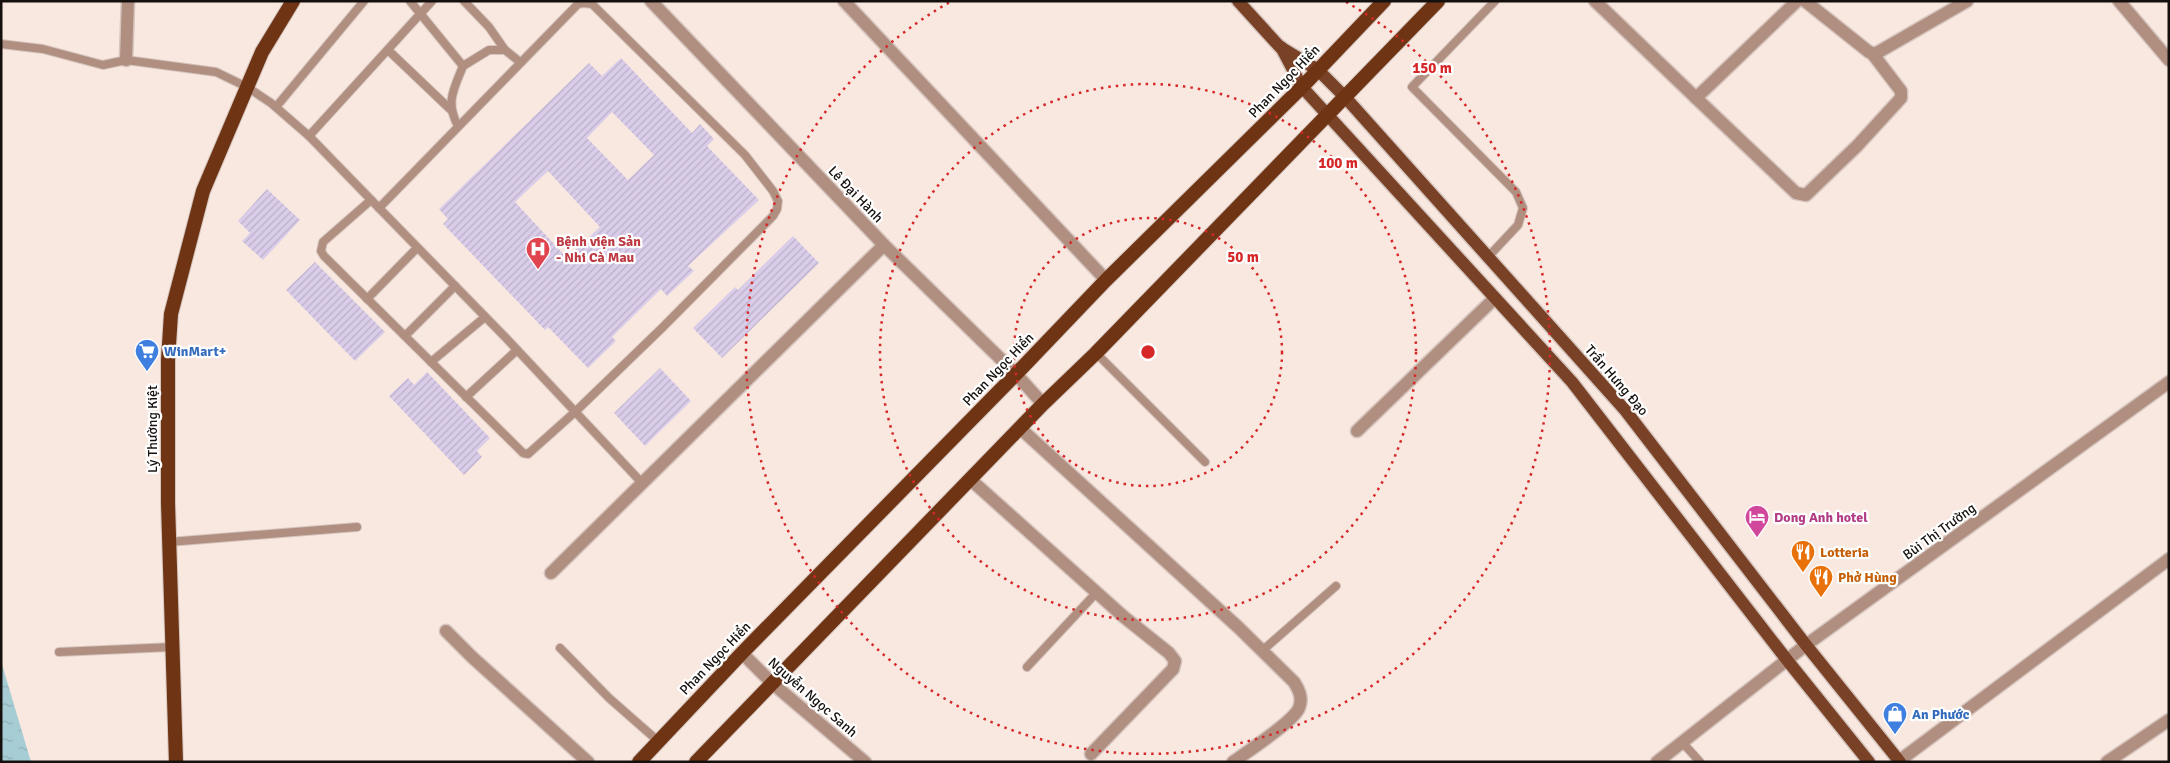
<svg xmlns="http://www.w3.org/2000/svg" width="2170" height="763" viewBox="0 0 2170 763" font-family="Signika,sans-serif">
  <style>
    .water { fill: url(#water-ripples) }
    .building { fill: url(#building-hatch); fill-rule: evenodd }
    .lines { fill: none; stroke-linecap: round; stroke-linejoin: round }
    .service-casing { stroke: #d5c5be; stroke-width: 10 }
    .minor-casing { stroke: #d5c5be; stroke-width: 15 }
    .tertiary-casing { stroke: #d5c5be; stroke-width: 15 }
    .primary-casing { stroke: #d5c5be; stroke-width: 15 }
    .trunk-casing { stroke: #d5c5be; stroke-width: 16 }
    .service { stroke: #b08f80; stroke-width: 8 }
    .minor { stroke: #b08f80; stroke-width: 12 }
    .tertiary { stroke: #b08f80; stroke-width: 12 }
    .primary { stroke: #794227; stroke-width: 12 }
    .trunk { stroke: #6e3414; stroke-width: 14 }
    .ring { fill: none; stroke: #d62828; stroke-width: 2.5; stroke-dasharray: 2.5 5 }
    .labels { text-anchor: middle; stroke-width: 4.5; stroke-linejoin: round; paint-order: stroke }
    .street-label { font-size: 14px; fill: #15100d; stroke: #fff }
    .health-label { font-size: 14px; font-weight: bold; fill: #be3a42; stroke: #fff; text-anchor: start }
    .shop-label { font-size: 14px; font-weight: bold; fill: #366cbe; stroke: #fff; text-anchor: start }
    .hotel-label { font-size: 14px; font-weight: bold; fill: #b23c85; stroke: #fff; text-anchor: start }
    .food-label { font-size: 14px; font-weight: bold; fill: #c56008; stroke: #fff; text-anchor: start }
    .centre { fill: #d62828; stroke: #fff; stroke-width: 2.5 }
    .ring-label { font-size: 15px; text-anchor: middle; font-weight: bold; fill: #d62828; stroke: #fff; stroke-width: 4.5; stroke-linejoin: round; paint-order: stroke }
  </style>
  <defs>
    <pattern id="water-ripples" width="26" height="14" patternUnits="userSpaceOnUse" patternTransform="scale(1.25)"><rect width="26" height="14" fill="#a6ccd4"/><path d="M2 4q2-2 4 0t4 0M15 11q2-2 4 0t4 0" fill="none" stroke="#8eaeb5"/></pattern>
    <pattern id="building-hatch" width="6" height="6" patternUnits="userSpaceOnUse" patternTransform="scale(1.25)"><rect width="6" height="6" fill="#dacdea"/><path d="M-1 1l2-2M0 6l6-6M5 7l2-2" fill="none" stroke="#baafc8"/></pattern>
  </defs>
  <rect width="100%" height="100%" fill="#f9e8e0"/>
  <polygon class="water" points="1,661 31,762 1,762"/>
  <g class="building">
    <path d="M621,58L692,133L700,124L714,139L707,146L759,200L688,266L694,271L667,296L661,289L612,337L616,341L588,368L548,327L545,330L443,224L448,219L439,209L589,63L602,76ZM612,112L654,155L628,180L587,138ZM548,171L600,227L567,258L515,202Z"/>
    <polygon points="267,189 300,220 263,260 242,241 250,233 238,221"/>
    <polygon points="793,236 819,263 722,358 693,328 735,287 738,290"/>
    <polygon points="315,262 385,332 355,361 286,290"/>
    <polygon points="660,368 691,401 645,446 614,413"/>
    <polygon points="427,372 490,438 477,451 482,457 464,475 389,396 408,378 414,385"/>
  </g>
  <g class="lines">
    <defs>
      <g id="service">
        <path d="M410,1L463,66C454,89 445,102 458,126"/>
        <polyline points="464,1 489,27 505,50"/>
        <polyline points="1,44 43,49 103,65 126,60 216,72 247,87 271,103 309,136 379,208 506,338 643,484"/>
        <polyline points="388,50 451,110"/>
        <polyline points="463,66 489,50 505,50 520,62"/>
        <polyline points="276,107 364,1"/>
        <polyline points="309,136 432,1"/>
        <polyline points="371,200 323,242 321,251 324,256 514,444 523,453 528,454 575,412 662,328 773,216 777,209 778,201 773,191 745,155 592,4 583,3 578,4 379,208"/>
        <polyline points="1488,257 1518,225 1523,208 1516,192 1412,87 1495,1"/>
        <polyline points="367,299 417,248"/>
        <polyline points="405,336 455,286"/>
        <polyline points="1096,353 1205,462"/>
        <polyline points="431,362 485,317"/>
        <polyline points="466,397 517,350"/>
        <polyline points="169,542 357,527"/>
        <polyline points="560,648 609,698 658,741"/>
        <polyline points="1263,650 1336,586"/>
        <polyline points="59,652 172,647"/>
        <polyline points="1027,667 1097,592"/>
        <polyline points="1682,742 1700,762"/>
      </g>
      <g id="minor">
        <polyline points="651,1 884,245 1016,374 1043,404"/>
        <polyline points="844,1 1106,280"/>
        <polyline points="1595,1 1696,98 1797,1"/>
        <polyline points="1805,1 1869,52 1875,54 1967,1"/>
        <polyline points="126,60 128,1"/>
        <polyline points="1696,98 1796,193 1806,195 1857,146 1901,98 1901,91 1872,53"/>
        <path d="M1021,429L1239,628L1294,682C1299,690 1303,698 1299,708C1294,721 1247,752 1233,762"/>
        <polyline points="1357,431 1495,298"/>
        <polyline points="971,480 1124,617 1169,653 1175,661 1173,669 1091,754"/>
        <polyline points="551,573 884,245"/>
        <polyline points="446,631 472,657 588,762"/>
        <polyline points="1899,761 2169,559"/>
        <polyline points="2107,762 2169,720"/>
      </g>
      <g id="tertiary">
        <polyline points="2119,1 2169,60"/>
        <polyline points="742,653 772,683 865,762"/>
        <polyline points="1657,762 1806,645 2169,382"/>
      </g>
      <g id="primary">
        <polyline points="1238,1 1280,47 1318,70 1345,97 1625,410 1806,645 1900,762"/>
        <polyline points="1281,47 1302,87 1572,382 1787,660 1869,762"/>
      </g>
      <g id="trunk">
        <polyline points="176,762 168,503 168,360 171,314 203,191 262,52 293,1"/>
        <polyline points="639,762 742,653 1016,374 1106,280 1302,87 1384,1"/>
        <polyline points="696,762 1043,404 1096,353 1438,1"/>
      </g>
    </defs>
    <use href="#service" class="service-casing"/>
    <use href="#minor" class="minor-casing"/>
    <use href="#tertiary" class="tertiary-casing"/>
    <use href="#primary" class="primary-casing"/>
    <use href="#trunk" class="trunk-casing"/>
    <use href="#service" class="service"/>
    <use href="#minor" class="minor"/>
    <use href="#tertiary" class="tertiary"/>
    <use href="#primary" class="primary"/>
    <use href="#trunk" class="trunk"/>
  </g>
  <g class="ring">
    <circle cx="1148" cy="352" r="134"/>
    <circle cx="1148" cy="352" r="268"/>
    <path d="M1346 2A402 402 0 1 1 950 2"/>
  </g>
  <defs>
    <symbol id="hospital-pin" viewBox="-11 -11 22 30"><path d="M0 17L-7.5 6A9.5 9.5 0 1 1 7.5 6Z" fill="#e0444e" stroke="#fff"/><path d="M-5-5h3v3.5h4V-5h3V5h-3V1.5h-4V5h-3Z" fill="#fff"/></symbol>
    <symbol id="supermarket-pin" viewBox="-11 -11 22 30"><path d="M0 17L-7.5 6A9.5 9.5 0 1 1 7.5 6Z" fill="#3f7fe0" stroke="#fff"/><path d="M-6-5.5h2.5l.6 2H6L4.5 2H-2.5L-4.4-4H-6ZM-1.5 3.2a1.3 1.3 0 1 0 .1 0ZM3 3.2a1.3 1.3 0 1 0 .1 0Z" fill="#fff"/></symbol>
    <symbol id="hotel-pin" viewBox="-11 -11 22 30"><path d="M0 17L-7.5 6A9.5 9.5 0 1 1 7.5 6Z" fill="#d1479c" stroke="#fff"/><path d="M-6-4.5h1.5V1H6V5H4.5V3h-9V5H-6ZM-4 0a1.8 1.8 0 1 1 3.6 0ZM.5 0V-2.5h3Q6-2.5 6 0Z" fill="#fff"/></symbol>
    <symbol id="restaurant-pin" viewBox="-11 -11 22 30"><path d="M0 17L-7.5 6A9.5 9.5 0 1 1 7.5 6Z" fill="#e8710a" stroke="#fff"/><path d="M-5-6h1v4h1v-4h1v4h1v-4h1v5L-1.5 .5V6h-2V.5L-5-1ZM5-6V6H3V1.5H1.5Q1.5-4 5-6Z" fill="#fff"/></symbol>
    <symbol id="shop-pin" viewBox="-11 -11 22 30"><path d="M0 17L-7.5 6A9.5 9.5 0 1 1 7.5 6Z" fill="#3f7fe0" stroke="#fff"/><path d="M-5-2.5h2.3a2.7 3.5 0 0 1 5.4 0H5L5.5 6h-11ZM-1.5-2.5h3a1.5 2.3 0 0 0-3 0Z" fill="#fff"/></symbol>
  </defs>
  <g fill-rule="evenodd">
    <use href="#hospital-pin" x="524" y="235" width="28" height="38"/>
    <use href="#supermarket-pin" x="133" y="337" width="28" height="38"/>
    <use href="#hotel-pin" x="1743" y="503" width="28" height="38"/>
    <use href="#restaurant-pin" x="1789" y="538" width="28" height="38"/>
    <use href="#restaurant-pin" x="1807" y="563" width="28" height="38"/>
    <use href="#shop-pin" x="1881" y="700" width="28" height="38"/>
  </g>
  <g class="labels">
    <g class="street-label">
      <text transform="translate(1284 81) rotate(-46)" y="5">Phan Ngọc Hiển</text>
      <text transform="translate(856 194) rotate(46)" y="5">Lê Đại Hành</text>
      <text transform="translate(998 369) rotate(-46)" y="5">Phan Ngọc Hiển</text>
      <text transform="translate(1617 380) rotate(49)" y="5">Trần Hưng Đạo</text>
      <text transform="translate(152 429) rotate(-90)" y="5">Lý Thường Kiệt</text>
      <text transform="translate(1939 531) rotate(-36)" y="5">Bùi Thị Trường</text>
      <text transform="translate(715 658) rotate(-46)" y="5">Phan Ngọc Hiển</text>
      <text transform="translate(813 697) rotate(41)" y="5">Nguyễn Ngọc Sanh</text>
    </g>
    <g class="health-label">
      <text x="556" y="246">Bệnh viện Sản<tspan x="556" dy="16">- Nhi Cà Mau</tspan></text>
    </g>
    <g class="shop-label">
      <text x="164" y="356">WinMart+</text>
      <text x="1912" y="719">An Phước</text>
    </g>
    <g class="hotel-label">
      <text x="1774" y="522">Dong Anh hotel</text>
    </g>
    <g class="food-label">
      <text x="1820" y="557">Lotteria</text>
      <text x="1838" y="582">Phở Hùng</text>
    </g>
  </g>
  <circle cx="1148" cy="352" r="8" class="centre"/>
  <g class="ring-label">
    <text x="1432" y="73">150 m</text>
    <text x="1338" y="168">100 m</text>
    <text x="1243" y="262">50 m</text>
  </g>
  <rect width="2170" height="763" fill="none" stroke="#15100d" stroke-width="5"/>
</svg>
